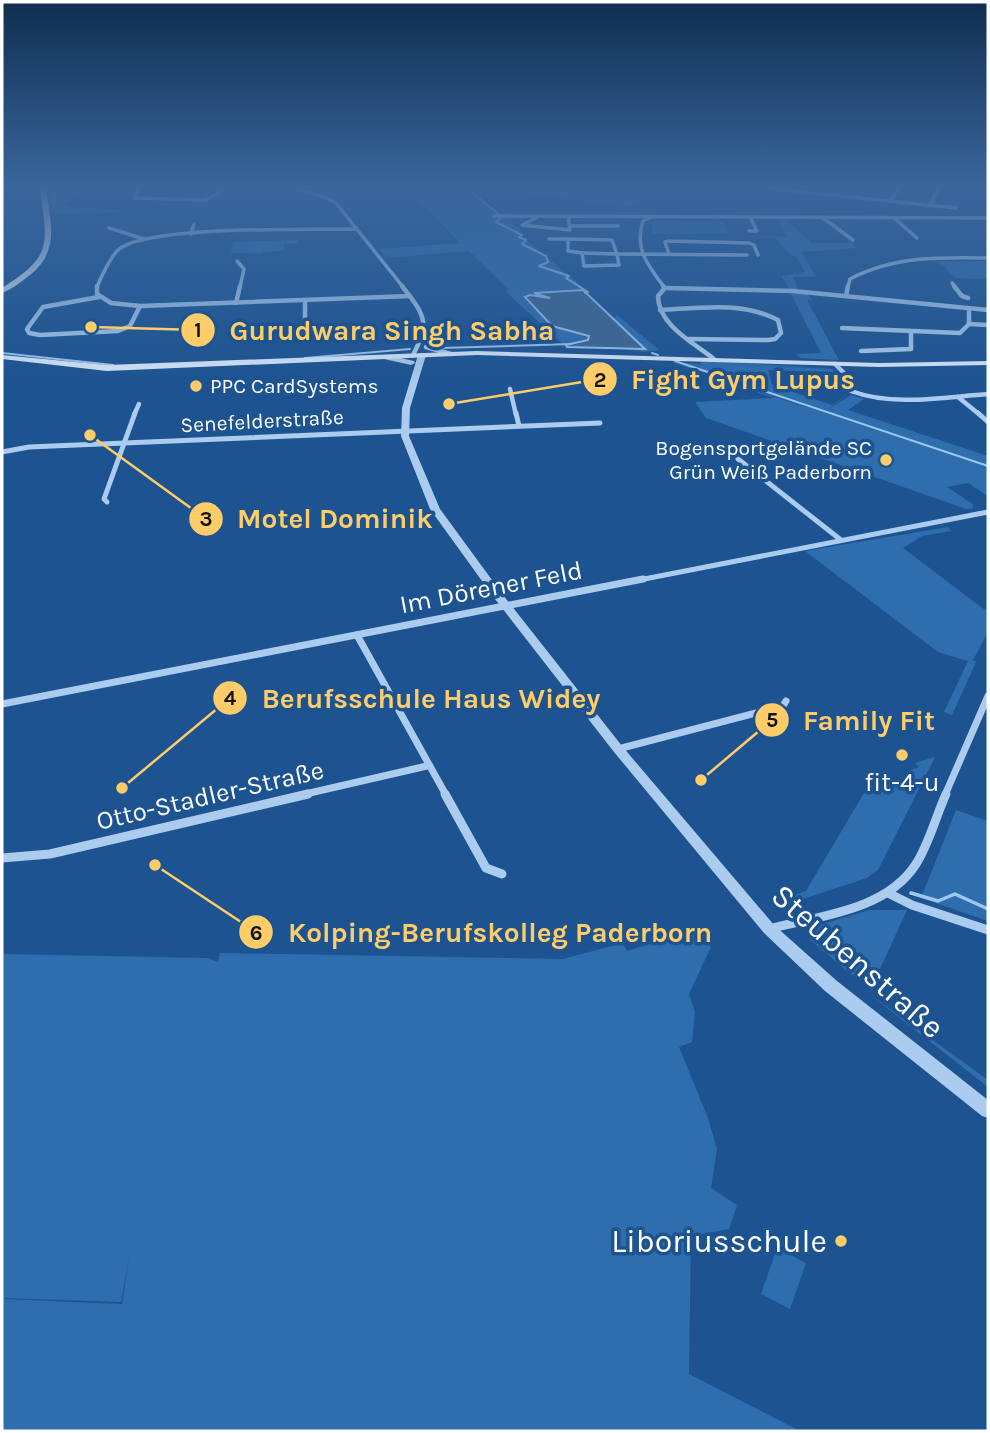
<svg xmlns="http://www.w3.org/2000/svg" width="990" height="1433" viewBox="0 0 990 1433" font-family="Karla,sans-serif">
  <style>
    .green { fill: #2f6eae; fill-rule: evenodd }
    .water { fill: #3e6691; stroke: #9ec7f0; stroke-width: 2 }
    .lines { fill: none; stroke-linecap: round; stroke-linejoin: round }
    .stream-far1 { stroke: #9ec7f0; stroke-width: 2 }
    .stream { stroke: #9ec7f0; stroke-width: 3.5 }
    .minor-far4 { stroke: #abccee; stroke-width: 3.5 }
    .minor-far3 { stroke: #abccee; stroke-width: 4.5 }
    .minor-far2 { stroke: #abccee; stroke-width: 5 }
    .minor-far1 { stroke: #abccee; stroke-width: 7 }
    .minor { stroke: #abccee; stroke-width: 9 }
    .tertiary { fill: #abccee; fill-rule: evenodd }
    .secondary { fill: #d8e8fa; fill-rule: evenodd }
    .poi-dot { fill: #fecd69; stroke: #1c5390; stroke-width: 2.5 }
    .labels { text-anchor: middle; stroke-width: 7; stroke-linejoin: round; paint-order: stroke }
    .far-poi-label { font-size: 21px; fill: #fff; stroke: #1c5390; text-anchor: start }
    .far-street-label { font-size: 21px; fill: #fff; stroke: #1c5390 }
    .street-label { font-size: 26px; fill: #fff; stroke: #1c5390 }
    .poi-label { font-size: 26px; fill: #fff; stroke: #1c5390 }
    .near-street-label { font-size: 32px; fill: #fff; stroke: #1c5390 }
    .near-poi-label { font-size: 32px; fill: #fff; stroke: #1c5390; text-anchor: end }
    .leader { fill: none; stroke: #fecd69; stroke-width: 2.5 }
    .callout-dot { fill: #fecd69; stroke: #1c5390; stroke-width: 2.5 }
    .mark-label { font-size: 21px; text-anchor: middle; font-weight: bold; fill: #111 }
    .callout-label { font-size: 28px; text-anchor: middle; font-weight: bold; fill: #fecd69; stroke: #1c5390; stroke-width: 7; stroke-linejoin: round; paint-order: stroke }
  </style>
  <rect width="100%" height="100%" fill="#1c5390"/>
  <g class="green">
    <polygon points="56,188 83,188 63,206 145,213 72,210 109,213 53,213 50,192"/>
    <path d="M407,188H466L503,221L502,216L518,217L510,221L522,232L636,234L517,232L578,283L614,319L617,315L659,350L643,352L608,346L566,347L505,291L509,290L469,251L387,258L379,249L460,243ZM583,290L644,348V349L598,346L583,342L588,340L589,336L526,297L531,295L550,298L553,297L541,294Z"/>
    <polygon points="502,188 564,188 647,198 627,207 616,206 624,200 611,205 499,189"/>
    <polygon points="777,218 784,218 812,243 852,243 856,248 802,252 816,277 793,277 799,291 789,290 782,276 805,272 796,256 791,255 775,238 737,236 787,237"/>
    <polygon points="651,221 723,222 728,234 652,234"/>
    <polygon points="298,240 298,243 284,244 284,251 263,252 262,254 231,253 233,242"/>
    <polygon points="932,261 988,261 988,279 954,278 943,265"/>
    <polygon points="790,292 808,294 812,300 807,300 839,360 801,358 795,354 821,353"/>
    <polygon points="701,361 832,368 723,364 832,369 835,372 768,370 772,385 832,405 848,394 827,410 851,395 864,399 848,410 988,456 988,496 968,483 947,487 974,505 972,506 974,508 966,509 706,418 695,402 774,398 665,362 822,412 672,362 701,364"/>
    <polygon points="948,527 951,531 922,536 903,548 985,610 988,603 988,632 973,660 976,662 952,715 944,712 968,661 938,652 805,551"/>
    <polygon points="935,757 878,870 867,878 782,906 770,903 806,891 864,793 914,778 907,771 919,767 915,763"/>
    <polygon points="956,810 988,821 988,921 921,898"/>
    <polygon points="869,910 907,910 874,982 852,975 809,939 816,926"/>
    <polygon points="698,929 711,947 689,994 695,1012 692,1042 679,1047 708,1118 717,1149 711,1188 737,1205 729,1229 691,1236 689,1374 800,1431 2,1431 2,1299 122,1304 130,1253 121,1302 2,1298 2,954 208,958 218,962 220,953 563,959 623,943 627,951"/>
    <polygon points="868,993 988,1080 988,1087"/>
    <polygon points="777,1248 806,1263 790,1309 761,1294"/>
  </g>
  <polygon class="water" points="583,290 645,349 567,347 566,345 588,340 589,336 552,326 525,297 530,295 550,298 534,293"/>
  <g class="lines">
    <g class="stream-far1">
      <polyline points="467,188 502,217 496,222 522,235 519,237 526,240 522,244 546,256 548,262 539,266 569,276 566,278 588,292 585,293"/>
      <polyline points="441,348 571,344"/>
      <polyline points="2,353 113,365"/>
      <polyline points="652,353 658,355"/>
      <polyline points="305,358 410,349"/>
      <polyline points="675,361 988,466"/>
    </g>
    <polyline class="stream" points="911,893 938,901 955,894 988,909"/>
    <g class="minor-far4">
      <polyline points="138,188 135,198 205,200 229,188"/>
      <polyline points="292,188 322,196 336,203 403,287"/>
      <polyline points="766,188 956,208"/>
      <polyline points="890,201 899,188"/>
      <polyline points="930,206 938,188"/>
      <polyline points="494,216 988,218"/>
      <polyline points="536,218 522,225 570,230 568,216"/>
      <path d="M650,218L643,221C634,248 648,266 664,287"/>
      <polyline points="823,218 853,240"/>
      <polyline points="894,218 917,238"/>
      <polyline points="570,226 618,226"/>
      <polyline points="109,228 144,239"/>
      <polyline points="749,231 757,231 750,217"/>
      <polyline points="191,234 194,224"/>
      <polyline points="549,239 568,239"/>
      <polyline points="582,253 617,254"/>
      <polyline points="582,253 584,266 619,265 617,254"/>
      <polyline points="582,253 568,251 568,239 612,240 617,254"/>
      <polyline points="617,254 747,255"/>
      <polyline points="669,254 665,242 669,241 749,243 754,245 758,255"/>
      <polyline points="237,261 244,269 240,287"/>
      <polyline points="952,283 955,287"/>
      <path d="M97,287C101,277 110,258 118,250C145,225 314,230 357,229"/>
      <path d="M848,287L850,279C893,256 940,257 988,258"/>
    </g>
    <g class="minor-far3">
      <polyline points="97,286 97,294 111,303 140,306 410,296"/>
      <path d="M402,286C424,314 431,322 413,355"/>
      <polyline points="663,286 665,288"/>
      <polyline points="954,286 962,296 968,298"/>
      <polyline points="665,288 793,291 988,310"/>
      <path d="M665,288L658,296C658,325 694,343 714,359"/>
      <polyline points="846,296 848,286"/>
      <polyline points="99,297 43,307 27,329 29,333 40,335 118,331 130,326 140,306"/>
      <polyline points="305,301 305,333"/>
      <polyline points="236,303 240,286"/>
      <path d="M660,310C699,308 742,301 778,320L781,333L775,339L768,340L689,339"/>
      <polyline points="969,324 988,325"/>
      <polyline points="842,328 960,333 969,324 969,309"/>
      <polyline points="426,347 451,354"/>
      <polyline points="861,351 911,349 911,332"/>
      <path d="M835,364L843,372L851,391C894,407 944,397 988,394"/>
      <polyline points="510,389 516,415"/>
      <polyline points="958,397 980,415"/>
      <polyline points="134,415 139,404"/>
    </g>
    <g class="minor-far2">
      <polyline points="516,413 519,426"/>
      <polyline points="978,413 988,422"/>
      <polyline points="2,452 29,447 600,423"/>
      <polyline points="738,459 841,540"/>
      <polyline points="107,502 104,499 135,413"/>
      <polyline points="634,581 988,512"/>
    </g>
    <g class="minor-far1">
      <polyline points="357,635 446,795"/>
      <polyline points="2,704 643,579"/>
      <polyline points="618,749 783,706 786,701"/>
      <polyline points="301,795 427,766"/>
      <polyline points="945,795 988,696"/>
    </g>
    <g class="minor">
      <polyline points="445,794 486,868 502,874"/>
      <polyline points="2,858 50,854 308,794"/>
      <polyline points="888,893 912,905 988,930"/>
      <path d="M769,929C818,916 886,911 916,864C929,844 936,816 946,794"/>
    </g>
    <g class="tertiary">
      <polygon points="422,353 426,355 410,408 409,436 440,509 503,595 622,746 774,925 837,981 988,1100 988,1118 982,1116 825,991 764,933 614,752 495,599 430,509 401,436 402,408 418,355"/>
      <polygon points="387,355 414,361 415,363 411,365 384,359 384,355"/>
    </g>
    <g class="secondary">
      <path d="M40,188H46C50,222 61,250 30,275C21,282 12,289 2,293V288C54,255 47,245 40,188Z"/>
      <polygon points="477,351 879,363 988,361 988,365 879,367 477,355 107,371 2,359 2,355 107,365"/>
    </g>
  </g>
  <linearGradient id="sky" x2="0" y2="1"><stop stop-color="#0f2e4f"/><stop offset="0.48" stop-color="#3a669c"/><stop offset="1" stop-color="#3a669c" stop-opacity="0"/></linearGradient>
  <rect width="990" height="388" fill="url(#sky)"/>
  <g class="poi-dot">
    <circle cx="196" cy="386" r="7"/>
    <circle cx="886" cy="460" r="7"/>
    <circle cx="902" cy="755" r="7"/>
    <circle cx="841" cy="1241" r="7"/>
  </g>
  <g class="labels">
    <g class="far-poi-label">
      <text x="210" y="393">PPC CardSystems</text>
      <text x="872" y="455" text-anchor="end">Bogensportgelände SC<tspan x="872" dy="24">Grün Weiß Paderborn</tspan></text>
    </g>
    <g class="far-street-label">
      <text transform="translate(262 421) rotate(-3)" y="7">Senefelderstraße</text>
    </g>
    <g class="street-label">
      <text transform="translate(491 587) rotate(-11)" y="9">Im Dörener Feld</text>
      <text transform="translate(210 795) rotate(-13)" y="9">Otto-Stadler-Straße</text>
    </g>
    <g class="poi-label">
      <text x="902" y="791">fit-4-u</text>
    </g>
    <g class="near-street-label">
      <text transform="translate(858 961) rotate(41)" y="11">Steubenstraße</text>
    </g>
    <g class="near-poi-label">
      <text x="827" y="1252">Liboriusschule</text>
    </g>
  </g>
  <path class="leader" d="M91 327L198 330M449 404L600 379M90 435L206 519M122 788L230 698M701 780L772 720M155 865L256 932"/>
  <g class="callout-dot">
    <circle cx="91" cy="327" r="7"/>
    <circle cx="449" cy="404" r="7"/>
    <circle cx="90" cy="435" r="7"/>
    <circle cx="122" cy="788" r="7"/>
    <circle cx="701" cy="780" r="7"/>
    <circle cx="155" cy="865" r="7"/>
    <circle cx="198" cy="330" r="18"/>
    <circle cx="600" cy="379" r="18"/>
    <circle cx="206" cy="519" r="18"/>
    <circle cx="230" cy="698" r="18"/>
    <circle cx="772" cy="720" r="18"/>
    <circle cx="256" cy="932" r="18"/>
  </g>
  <g class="mark-label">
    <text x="198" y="337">1</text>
    <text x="600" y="387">2</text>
    <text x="206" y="526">3</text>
    <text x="230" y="705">4</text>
    <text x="772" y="727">5</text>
    <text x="256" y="940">6</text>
  </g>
  <g class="callout-label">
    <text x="392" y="340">Gurudwara Singh Sabha</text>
    <text x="743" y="389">Fight Gym Lupus</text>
    <text x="335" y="528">Motel Dominik</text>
    <text x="431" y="708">Berufsschule Haus Widey</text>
    <text x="869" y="730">Family Fit</text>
    <text x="500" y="942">Kolping-Berufskolleg Paderborn</text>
  </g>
  <rect width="990" height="1433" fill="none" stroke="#ffffff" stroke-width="7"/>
</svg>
